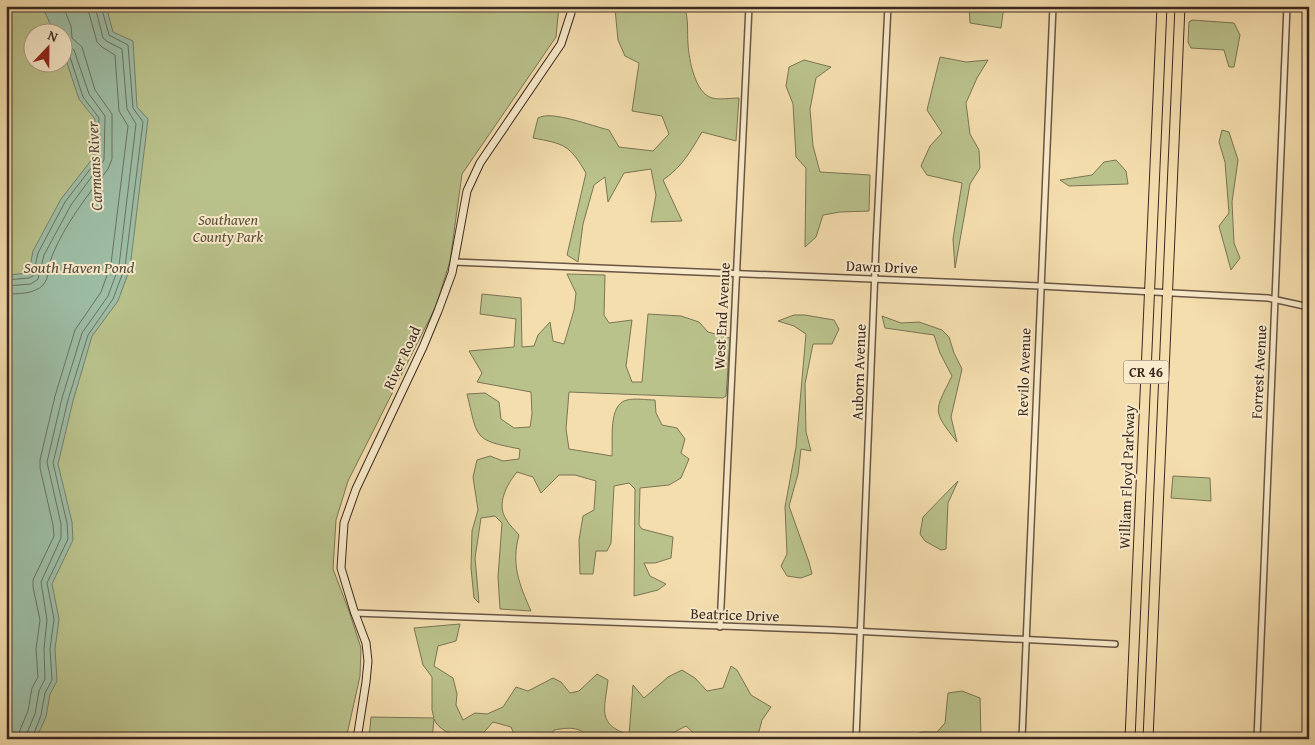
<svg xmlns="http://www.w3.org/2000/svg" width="1315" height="745" viewBox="0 0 1315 745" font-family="'Gentium Book Plus',serif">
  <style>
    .green { fill: #bac28c; stroke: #7a7556; fill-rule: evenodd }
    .water { fill: #9dbda5; stroke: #768170 }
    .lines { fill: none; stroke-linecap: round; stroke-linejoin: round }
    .shore { stroke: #6c7262; stroke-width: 1 }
    .street-casing { stroke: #6a5644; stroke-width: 8 }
    .secondary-casing { stroke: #3b2820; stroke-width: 9 }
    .highway-casing { stroke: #3b2820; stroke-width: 11 }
    .street { stroke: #f8eaca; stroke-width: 5 }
    .secondary { stroke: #f8eaca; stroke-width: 7 }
    .highway { stroke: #f5deae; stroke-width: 9 }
    .labels { text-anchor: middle; stroke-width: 4; stroke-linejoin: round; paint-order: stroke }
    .shield { fill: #f8eaca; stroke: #746253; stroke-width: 1 }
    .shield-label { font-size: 14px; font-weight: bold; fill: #3b2820 }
    .park-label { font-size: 15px; font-style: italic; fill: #5b4e3b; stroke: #f8eaca }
    .street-label { font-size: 15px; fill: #3b2820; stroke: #f8eaca }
    .water-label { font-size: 16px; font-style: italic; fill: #544d41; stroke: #f8eaca }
  </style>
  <rect width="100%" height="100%" fill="#f5deae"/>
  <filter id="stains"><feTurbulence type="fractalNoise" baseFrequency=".004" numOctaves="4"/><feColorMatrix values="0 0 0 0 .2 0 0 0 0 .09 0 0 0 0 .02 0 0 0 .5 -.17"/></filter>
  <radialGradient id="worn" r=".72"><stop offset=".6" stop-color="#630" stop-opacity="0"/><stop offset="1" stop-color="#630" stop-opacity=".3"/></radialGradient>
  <g class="green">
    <path d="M6,6H559L556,37L462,174L450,261L436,306L348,481L336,520L333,569L349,611L361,648L360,676L346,739H6ZM32,32H62V62H32Z"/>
    <path d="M616,6H684C689,18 687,32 688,44C689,60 695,93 712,98C720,100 731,98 739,98L736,141L702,132C690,152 683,166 663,180L682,221L651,222L656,195L651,169L624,173L608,202L605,177L594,185L583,224L578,262L567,255L586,173C569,144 564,144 533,138L538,118C551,110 592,126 609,130L619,147L653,151L669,134L662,116L632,111L639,63L625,56L618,40L615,9Z"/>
    <polygon points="969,6 1004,6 1001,28 970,23"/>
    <polygon points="1192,20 1234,23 1240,35 1234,67 1229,67 1224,50 1191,48 1188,42 1189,22"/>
    <polygon points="940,57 966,62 988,60 977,78 966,103 970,134 979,150 980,168 970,184 955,268 953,239 962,183 927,175 921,166 930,146 942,133 927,110"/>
    <polygon points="804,60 831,67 816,78 810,109 813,146 820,172 870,175 869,211 840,212 823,215 816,237 805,247 806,168 796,157 793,104 786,86 789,67"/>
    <polygon points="1222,130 1229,132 1238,160 1232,202 1234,243 1240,258 1231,270 1219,226 1229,213 1225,162 1219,142"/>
    <polygon points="1116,160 1126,171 1128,184 1069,186 1060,180 1092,175 1104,162"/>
    <path d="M567,274L605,275L604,315L609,323L632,320L626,366L632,382H642L648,314L681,316L699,322L708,332L730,338L726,396L723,398L569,392L566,429L569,449L612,456C613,440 608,404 627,400C636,398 646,400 655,400L656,413L662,425L677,428L685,439L681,453L689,459L681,478L669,485L640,488L639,525L642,529L673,537L671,558L655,563H644L650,576L666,584L658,590L634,596L635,489L629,483L614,486L611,543L607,551H596L593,574H580L579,540L583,516L594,510L596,481L575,475H559L541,493L533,477L517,472C507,484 496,504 506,519C509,525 515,530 519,535C511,564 519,584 531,611L500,609L498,577L502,523L495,516L481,518L475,558L479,603L474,598L471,568L472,531L478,510L473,477L477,460L490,456L503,461L519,459L520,449C473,440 478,439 467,394L485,393L499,402L501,419L514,428L530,427L532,414L531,392L477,382L482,373L469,351L514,347L516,319L480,314L482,294L521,298L522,347L534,346L538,335L550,322L553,341L564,344L574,310L576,293Z"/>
    <polygon points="794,315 805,315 834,320 839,329 832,344 813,344 805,384 806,432 811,451 801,449 798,474 789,506 809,562 812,574 801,578 787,576 781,566 787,554 785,507 796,447 806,334 794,326 778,321"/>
    <path d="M882,316L901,323L919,322L942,330L949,337L954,353L962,369L951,417L957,442C932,410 934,412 952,376L940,353L934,335L885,328Z"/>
    <polygon points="1173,476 1210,478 1211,501 1171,498"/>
    <polygon points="958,481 948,503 946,549 941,550 925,541 920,534 923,517"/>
    <path d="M460,624L456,641L438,646L434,666L453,678L457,694L456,705L463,720L475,713L487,714L503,707L516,687L528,691L553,678L561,682L570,693L579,691L597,674L608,680C605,709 596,724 629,735L633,685L644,698L668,677L682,670L695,678L707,691L723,688L731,666L737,670L751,695L771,707L762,720L757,739H698V737L686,726L661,739H620L616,736L589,739C581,725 566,728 554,730L549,739H516L511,727L493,722L478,739C464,739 440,734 434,719L432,739H369L371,717L434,718L432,710V677L423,665L414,628Z"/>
    <polygon points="962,691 980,698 981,739 912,739 912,735 922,732 937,732 945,723 948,693"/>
  </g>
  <polygon class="water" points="42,6 106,6 113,32 133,41 137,107 148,119 130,268 118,301 92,336 73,401 58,464 72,522 73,540 52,584 59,619 55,649 57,681 50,694 46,717 36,739 6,739 6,271 8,275 29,273 33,251 61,199 93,158 95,119 79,99 63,51 62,32 54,32"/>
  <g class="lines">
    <g class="shore">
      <polyline points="6,280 29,278 33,276 38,253 65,202 98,159 99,118 83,97 69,54 66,51 62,50"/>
      <polyline points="6,286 31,284 38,279 44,255 71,205 104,160 105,116 89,94 74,50 69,45 62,44"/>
      <path d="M6,294C17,294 35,294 43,285C50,277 48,266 52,256C65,224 87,196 108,169L112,159V114L95,90L82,47L72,38L71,26L63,6"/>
      <polyline points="18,739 20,730 28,711 32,688 38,677 36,649 40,620 33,587 33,580 54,536 53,525 40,468 40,460 55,396 75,330 101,292 111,264 128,126 119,111 115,55 102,47 97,42 87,6"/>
      <polyline points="26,739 27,733 35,714 39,691 45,679 44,649 47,620 41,582 61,538 61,524 47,462 62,398 82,333 108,296 119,266 136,124 127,109 122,49 108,42 103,38 95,6"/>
      <polyline points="32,739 41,715 45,693 52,680 50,649 54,619 47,583 68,539 67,523 53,463 68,400 88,335 113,299 125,267 143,122 133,108 128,45 109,35 101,6"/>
    </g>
    <defs>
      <g id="street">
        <polyline points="454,262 1040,286 1268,298 1309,307"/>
        <polyline points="354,613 832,630 1115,644"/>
        <polyline points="720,627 749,6"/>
        <polyline points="856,739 876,245 888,6"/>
        <polyline points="1022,739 1053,6"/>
        <path d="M1257,739C1266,494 1278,251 1287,6"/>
      </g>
      <polyline id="secondary" points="357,739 366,682 368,661 366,643 354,611 341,568 344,523 356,489 423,347 438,311 452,273 467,191 480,163 561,44 571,13 571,6"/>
      <g id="highway">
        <polyline points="1130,739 1162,6"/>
        <polyline points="1148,739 1180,6"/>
      </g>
    </defs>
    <use href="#street" class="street-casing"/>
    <use href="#secondary" class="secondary-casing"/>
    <use href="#highway" class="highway-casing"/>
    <use href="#street" class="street"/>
    <use href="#secondary" class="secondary"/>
    <use href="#highway" class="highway"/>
  </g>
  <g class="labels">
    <rect class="shield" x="1123.5" y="360.5" width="45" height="23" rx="4"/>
    <g class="shield-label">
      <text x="1146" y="377">CR 46</text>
    </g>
    <g class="park-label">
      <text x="228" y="225">Southaven<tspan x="228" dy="17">County Park</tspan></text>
    </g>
    <g class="street-label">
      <text transform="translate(882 267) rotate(2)" y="5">Dawn Drive</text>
      <text transform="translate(722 316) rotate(-87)" y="5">West End Avenue</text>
      <text transform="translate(402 358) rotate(-65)" y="5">River Road</text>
      <text transform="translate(859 372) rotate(-88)" y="5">Auborn Avenue</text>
      <text transform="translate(1024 372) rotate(-88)" y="5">Revilo Avenue</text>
      <text transform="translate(1259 372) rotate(-87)" y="5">Forrest Avenue</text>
      <text transform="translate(1127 477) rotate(-88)" y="5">William Floyd Parkway</text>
      <text transform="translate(735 615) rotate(2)" y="5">Beatrice Drive</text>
    </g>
    <g class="water-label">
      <text transform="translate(94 166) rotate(-93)" y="6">Carmans River</text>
      <text x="79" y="273">South Haven Pond</text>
    </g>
  </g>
  <rect width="1315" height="745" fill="none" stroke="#f5deae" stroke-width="25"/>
  <rect x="8" y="8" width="1300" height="730" fill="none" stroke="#3b2820" stroke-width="2.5"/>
  <rect x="12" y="12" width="1290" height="720" fill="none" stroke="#3b2820"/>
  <g transform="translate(48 48) rotate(22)"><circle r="24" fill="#f8eaca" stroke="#ac9c86"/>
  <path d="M0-4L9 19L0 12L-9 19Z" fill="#8f2418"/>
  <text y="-8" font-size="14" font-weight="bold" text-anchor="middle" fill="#3b2820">N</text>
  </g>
  <rect width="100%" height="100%" filter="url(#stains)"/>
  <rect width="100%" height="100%" fill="url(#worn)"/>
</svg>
